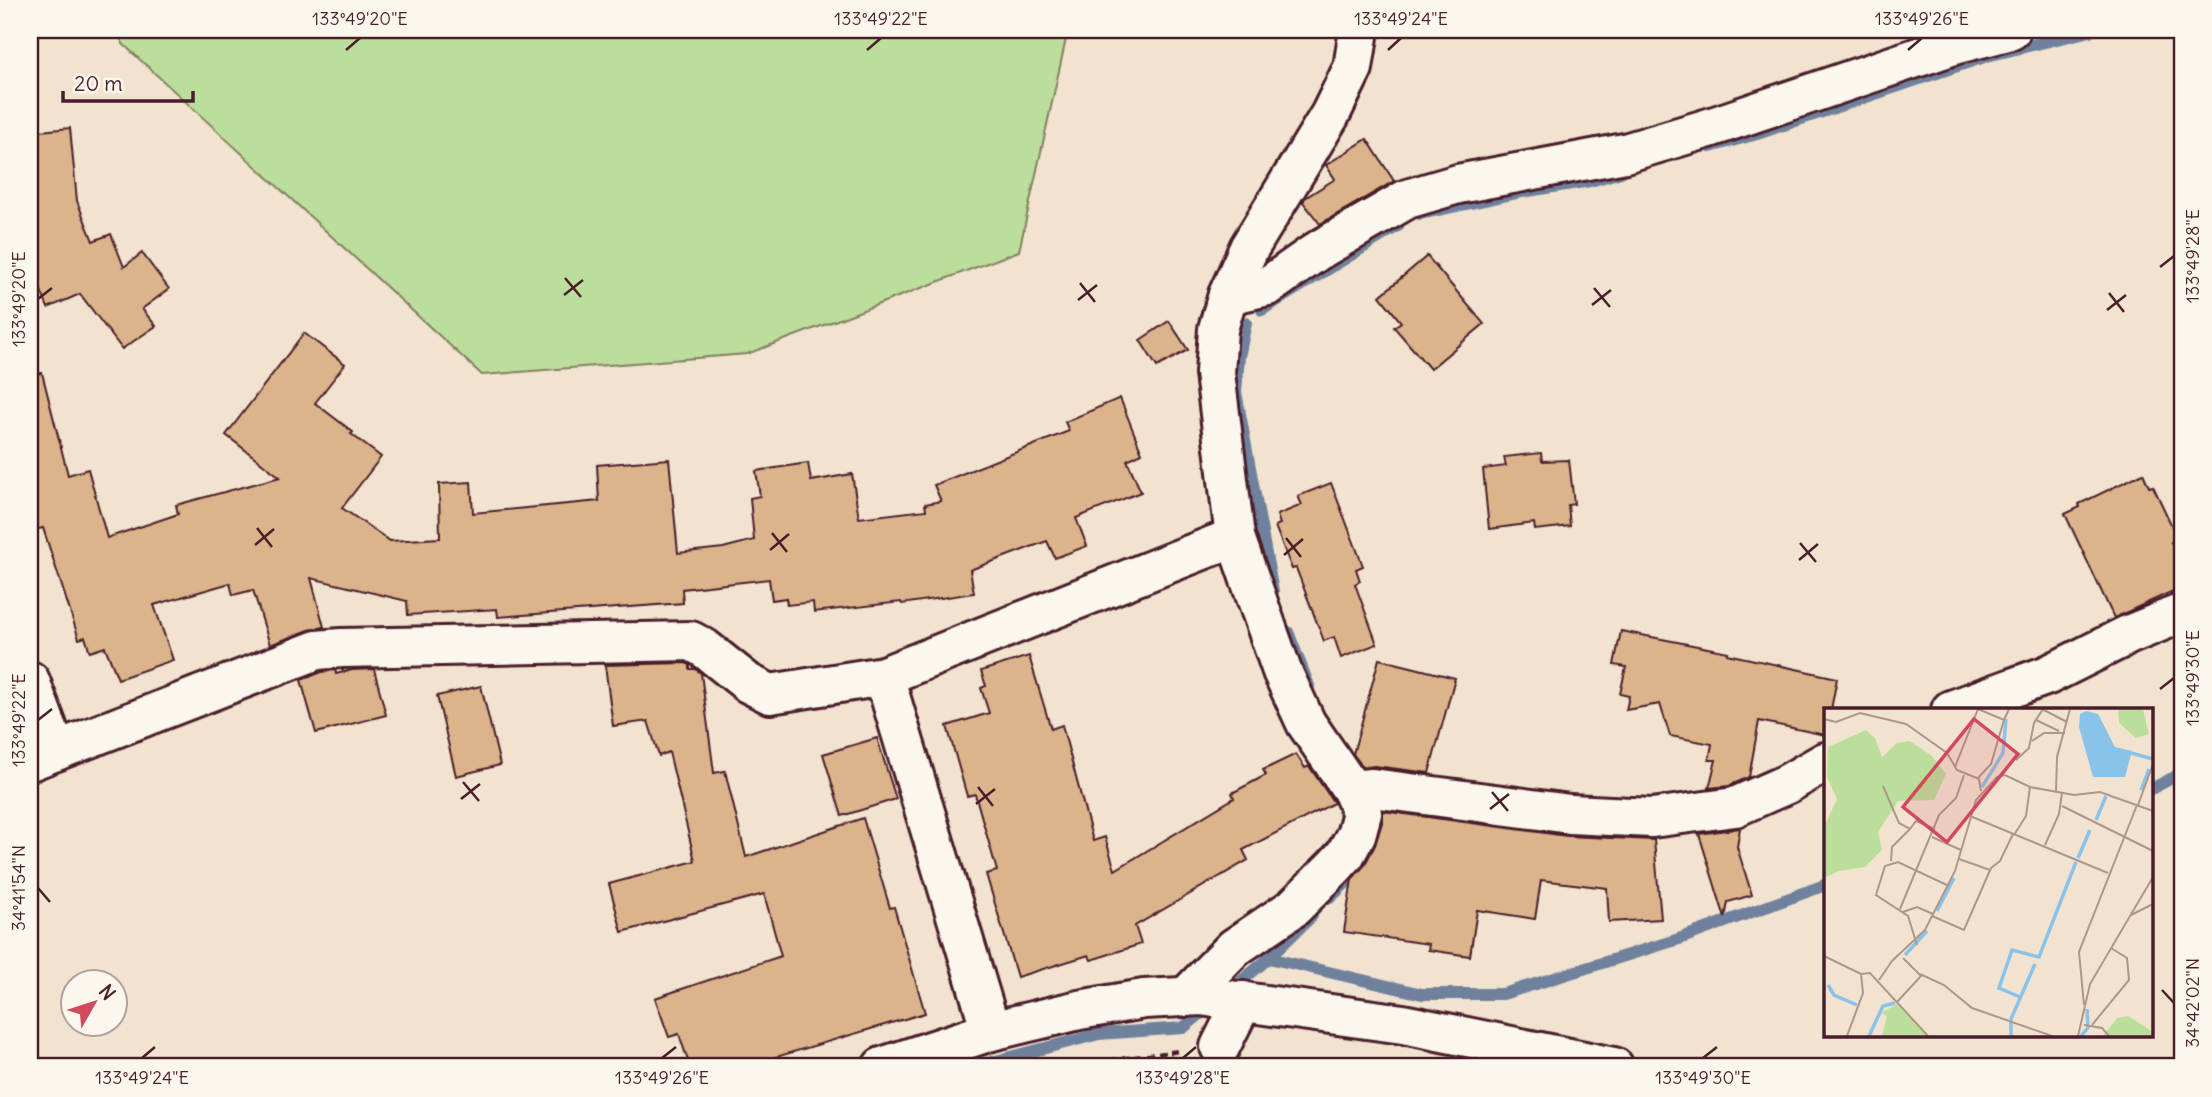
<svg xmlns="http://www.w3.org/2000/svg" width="2212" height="1097" viewBox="0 0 2212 1097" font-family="Delius,sans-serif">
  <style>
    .green { fill: #bbdf9a; stroke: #827f62; stroke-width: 2 }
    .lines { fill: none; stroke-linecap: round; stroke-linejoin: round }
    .stream { stroke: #70819d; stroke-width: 12 }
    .building { fill: #dbb48c; stroke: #4a1f2b; stroke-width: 2 }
    .minor-casing { stroke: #4a1f2b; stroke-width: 44 }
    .tertiary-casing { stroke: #4a1f2b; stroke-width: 44 }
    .path { stroke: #4a1f2b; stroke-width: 4.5; stroke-dasharray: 7 5; stroke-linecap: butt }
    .minor { stroke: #fbf7ec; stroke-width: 38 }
    .tertiary { stroke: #fbf7ec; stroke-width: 38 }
    .ticks { fill: none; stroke: #4a1f2b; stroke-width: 2.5 }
    .inset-river { fill: none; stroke: #8ac3e9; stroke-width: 3.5 }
    .inset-road { fill: none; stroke: #ae958d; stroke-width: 2 }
    .view { fill: #d1495b; fill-opacity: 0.15; stroke: #d1495b; stroke-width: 3.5 }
    .inset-edge { fill: none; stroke: #4a1f2b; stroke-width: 3.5 }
    .neatline { fill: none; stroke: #4a1f2b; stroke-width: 2.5 }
    .ticks-label { font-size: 18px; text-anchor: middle; fill: #4a1f2b }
  </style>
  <rect width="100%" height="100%" fill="#f1e3cf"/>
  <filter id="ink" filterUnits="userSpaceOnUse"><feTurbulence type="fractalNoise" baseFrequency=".0143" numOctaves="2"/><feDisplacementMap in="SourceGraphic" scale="14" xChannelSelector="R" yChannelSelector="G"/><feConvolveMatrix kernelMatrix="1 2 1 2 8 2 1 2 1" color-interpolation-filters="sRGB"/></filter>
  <g filter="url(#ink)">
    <polygon class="green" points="116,30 1068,30 1019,251 747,354 482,375 123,44"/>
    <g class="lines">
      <g class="stream">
        <polyline points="1710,147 1757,134 1987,56 2094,30"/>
        <polyline points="1420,214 1522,192 1590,181 1621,172"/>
        <polyline points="1262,310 1398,226"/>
        <polyline points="1246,323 1239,357 1236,392 1273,592"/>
        <polyline points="1288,632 1309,686"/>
        <polyline points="2151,789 2182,773"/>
        <polyline points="1330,898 1349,880 1356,866"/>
        <polyline points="1269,958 1312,916"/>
        <polyline points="1227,993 1269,958 1422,994 1503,994 1679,939 1825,885"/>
        <polyline points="973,1067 1099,1034 1183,1028 1210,1006"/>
      </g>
    </g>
    <g class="building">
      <polygon points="70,128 77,201 93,241 111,234 124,267 142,253 169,289 142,309 156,326 122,349 80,294 48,308 30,264 30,132"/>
      <polygon points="1367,139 1394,181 1320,224 1303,202 1305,198 1335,179 1326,165"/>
      <polygon points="1427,256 1484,324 1430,369 1394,327 1401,322 1380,296"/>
      <polygon points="1169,321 1188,350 1157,367 1140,340"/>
      <polygon points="304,333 345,364 315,403 353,432 351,434 381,457 342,508 390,541 440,538 439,484 471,482 473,513 599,501 597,465 669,459 678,553 723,548 754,540 750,498 760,496 756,471 808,463 811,481 852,474 859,518 926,510 925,504 941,501 934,485 1069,431 1065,422 1120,398 1142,453 1127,460 1141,492 1076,518 1087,546 1055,558 1047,541 970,570 974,593 902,604 901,602 814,612 813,602 787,605 786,598 772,600 769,579 682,589 683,603 498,617 497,609 408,615 407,601 311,578 324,627 309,630 270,645 253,590 233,595 230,583 154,605 173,660 118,679 105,647 90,652 85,637 79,639 43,528 30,531 30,375 42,373 68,475 88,469 107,538 178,514 176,505 280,477 226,435"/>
      <polygon points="1541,453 1542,461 1569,460 1574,504 1568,505 1570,526 1535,530 1534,523 1489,529 1483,469 1506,466 1504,457"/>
      <polygon points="2143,473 2149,487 2153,486 2178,539 2171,542 2182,566 2182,587 2114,618 2065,514 2080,507 2079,504"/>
      <polygon points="1331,483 1363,566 1356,569 1360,581 1355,584 1377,644 1341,658 1334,637 1324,641 1296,568 1292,569 1275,526 1280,524 1277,515 1302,505 1298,496"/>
      <polygon points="1621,631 1728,652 1727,654 1837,678 1831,710 1825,710 1825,735 1759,721 1749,777 1729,786 1709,788 1716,760 1709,760 1712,744 1670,736 1660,704 1626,710 1629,696 1620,694 1626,667 1614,665"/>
      <polygon points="1029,656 1051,729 1062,725 1093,841 1105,837 1115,870 1234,798 1232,793 1266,775 1263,770 1296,754 1305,768 1309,766 1334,803 1243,850 1248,860 1135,926 1141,944 1091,960 1089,955 1017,977 986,874 997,871 975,794 967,796 947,726 989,713 981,688 986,686 981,671"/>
      <polygon points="1379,659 1455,678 1429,773 1375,766 1363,767 1353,754"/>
      <polygon points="686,663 690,665 690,669 695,669 701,673 714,773 725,771 746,857 863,818 890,908 894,907 925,1013 742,1067 690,1067 679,1034 669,1037 655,998 781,956 764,894 622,932 609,884 695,861 669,752 659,756 648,721 613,726 605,665"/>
      <polygon points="374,669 386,715 316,733 301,680 322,672 335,670 336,674 352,670"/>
      <polygon points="481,686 500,765 456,776 437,696"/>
      <polygon points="877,738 896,799 842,816 823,754"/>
      <polygon points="1383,811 1567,836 1654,840 1661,919 1609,922 1607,888 1541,880 1535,919 1477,910 1470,956 1428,950 1429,944 1344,932 1352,879 1364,866 1375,845 1383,819"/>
      <polygon points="1740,828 1737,847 1752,895 1728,902 1725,918 1699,834"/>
    </g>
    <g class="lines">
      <defs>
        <g id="minor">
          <polyline points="1228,295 1268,286 1319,250 1407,199 1458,184 1625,153 1709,128 1957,44 2011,30"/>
          <polyline points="884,676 991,1031"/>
          <polyline points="30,681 56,751"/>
          <polyline points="1951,710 2048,675 2128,635 2182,613"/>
          <polyline points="30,761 317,650 341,648 691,641 704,648 748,683 770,694 884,676 1235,537"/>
          <polyline points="1352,790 1372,788 1570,814 1652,818 1735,807 1787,784 1825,762"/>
          <polyline points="1186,997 1234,948 1293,908 1335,866 1345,855 1356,835 1362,813 1352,790 1306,723 1282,671 1235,537 1215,373 1218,329 1228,295 1249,248 1330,115 1353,68 1359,30"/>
          <polyline points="1220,1047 1243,1001"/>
        </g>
        <polyline id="tertiary" points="882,1067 991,1031 1079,1010 1144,999 1201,996 1403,1024 1614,1067"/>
      </defs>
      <use href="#minor" class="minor-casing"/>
      <use href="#tertiary" class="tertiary-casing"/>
      <polyline class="path" points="1063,1067 1179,1051"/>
      <use href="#minor" class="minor"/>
      <use href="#tertiary" class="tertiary"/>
    </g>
  </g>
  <path class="ticks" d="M346,50L360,38M867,50L881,38M1388,50L1401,38M1908,50L1922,38M2160,267L2174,256M565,278L581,297M1080,283L1095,302M1594,288L1610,307M2109,293L2124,312M564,295L583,280M38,299L52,288M1078,300L1097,285M1592,305L1611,290M2107,310L2126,295M257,528L272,547M772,533L787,552M1286,538L1301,557M1800,543L1816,562M255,545L274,529M770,550L789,534M1284,555L1303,539M1799,560L1818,544M2160,689L2174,678M38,720L52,709M463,782L479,801M978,787L993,806M1492,792L1508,811M461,799L480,784M976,804L995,789M1490,809L1509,794M38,888L50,902M2162,990L2174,1003M142,1058L155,1047M662,1058L676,1047M1183,1058L1196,1047M1703,1058L1717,1047"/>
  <g transform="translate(1824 708)">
    <rect width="329" height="329" fill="#f1e3cf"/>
    <path d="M294,1H319L325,26L312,30L295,15ZM42,22L51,30L58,49L73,35L86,33L108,48L122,66L110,92L74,93L54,124L58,142L41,159L15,163L0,170V119L13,91L3,69L4,39ZM73,296L104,328H58L63,308L57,305ZM304,308L329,324V328H279L293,310Z" fill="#bbdf9a"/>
    <path d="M262,3L274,6L291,39L308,43L301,69H269L255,19L256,6Z" fill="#8ac3e9"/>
    <path class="inset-river" d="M307,45L329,51M158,79L179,45L182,11M317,82L325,61M272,112L282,88M254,150L266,122M113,203L130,170M81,247L103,223M4,277L10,287L33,297M196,289L175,280L188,242L215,249L252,154M45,328L59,298L71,295M187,328V311L211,256M257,328L264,320L263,301"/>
    <path class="inset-road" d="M154,1L180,12L185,1M218,1L243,14M0,11L12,14L36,5L82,16L123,45L133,62L155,71L157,83M212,12L235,23M208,33L220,25H241M192,52L205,40L210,15L219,1M131,59L154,1M154,70L167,56L180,12M59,78L75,115L86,121L92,113L111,121M232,84L233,49L246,1M314,97L329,56M238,98L329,143M146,108L284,165M190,127L202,108L206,79M108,129L137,142M221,137L235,106L238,85M135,151L166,162M67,153L68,139L86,121M76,201L115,107L132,90L140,67M79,204L93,199L109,206M307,207L329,196M108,208L140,222L167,160L176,153L189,126M93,237L84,208L52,187L61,158L74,154L125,178M0,248L37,266L46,265L104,328M96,266L120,277L148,300L228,328M55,272L68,253L101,222L131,163L152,92L173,69L181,67L206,79L250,87L276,84L329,103M73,294L97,268L79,250M260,297L255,244L313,97M260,317L278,320L285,328M268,317L305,272L303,250L287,240M23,328L39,285L37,266M254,328L266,276L329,169"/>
    <path class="view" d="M150,11L194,46L123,134L79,99Z"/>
    <rect width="329" height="329" class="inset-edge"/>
  </g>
  <rect width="2212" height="1097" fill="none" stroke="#fbf7ec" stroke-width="77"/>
  <g transform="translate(94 1003) rotate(51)"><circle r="33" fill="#fbf7ec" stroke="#b4a19f" stroke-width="2"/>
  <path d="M0-5L12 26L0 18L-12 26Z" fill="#d1495b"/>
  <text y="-10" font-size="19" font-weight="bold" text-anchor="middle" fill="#4a1f2b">N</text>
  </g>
  <path d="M63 91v10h130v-10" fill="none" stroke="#4a1f2b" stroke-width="3.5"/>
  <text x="74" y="91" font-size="21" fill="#4a1f2b" stroke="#fbf7ec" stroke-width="5" paint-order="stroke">20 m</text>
  <rect x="38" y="38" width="2136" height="1020" class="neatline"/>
  <g class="ticks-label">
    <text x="360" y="25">133°49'20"E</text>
    <text x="881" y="25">133°49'22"E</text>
    <text x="1401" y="25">133°49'24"E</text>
    <text x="1922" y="25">133°49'26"E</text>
    <text transform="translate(2193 256) rotate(-90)" y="6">133°49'28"E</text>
    <text transform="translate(19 299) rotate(-90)" y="6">133°49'20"E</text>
    <text transform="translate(2193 678) rotate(-90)" y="6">133°49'30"E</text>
    <text transform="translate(19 720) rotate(-90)" y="6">133°49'22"E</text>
    <text transform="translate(19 888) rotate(-90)" y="6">34°41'54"N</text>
    <text transform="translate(2193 1003) rotate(-90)" y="6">34°42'02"N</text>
    <text x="142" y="1084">133°49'24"E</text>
    <text x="662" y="1084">133°49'26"E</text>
    <text x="1183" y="1084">133°49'28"E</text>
    <text x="1703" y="1084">133°49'30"E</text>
  </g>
</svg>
